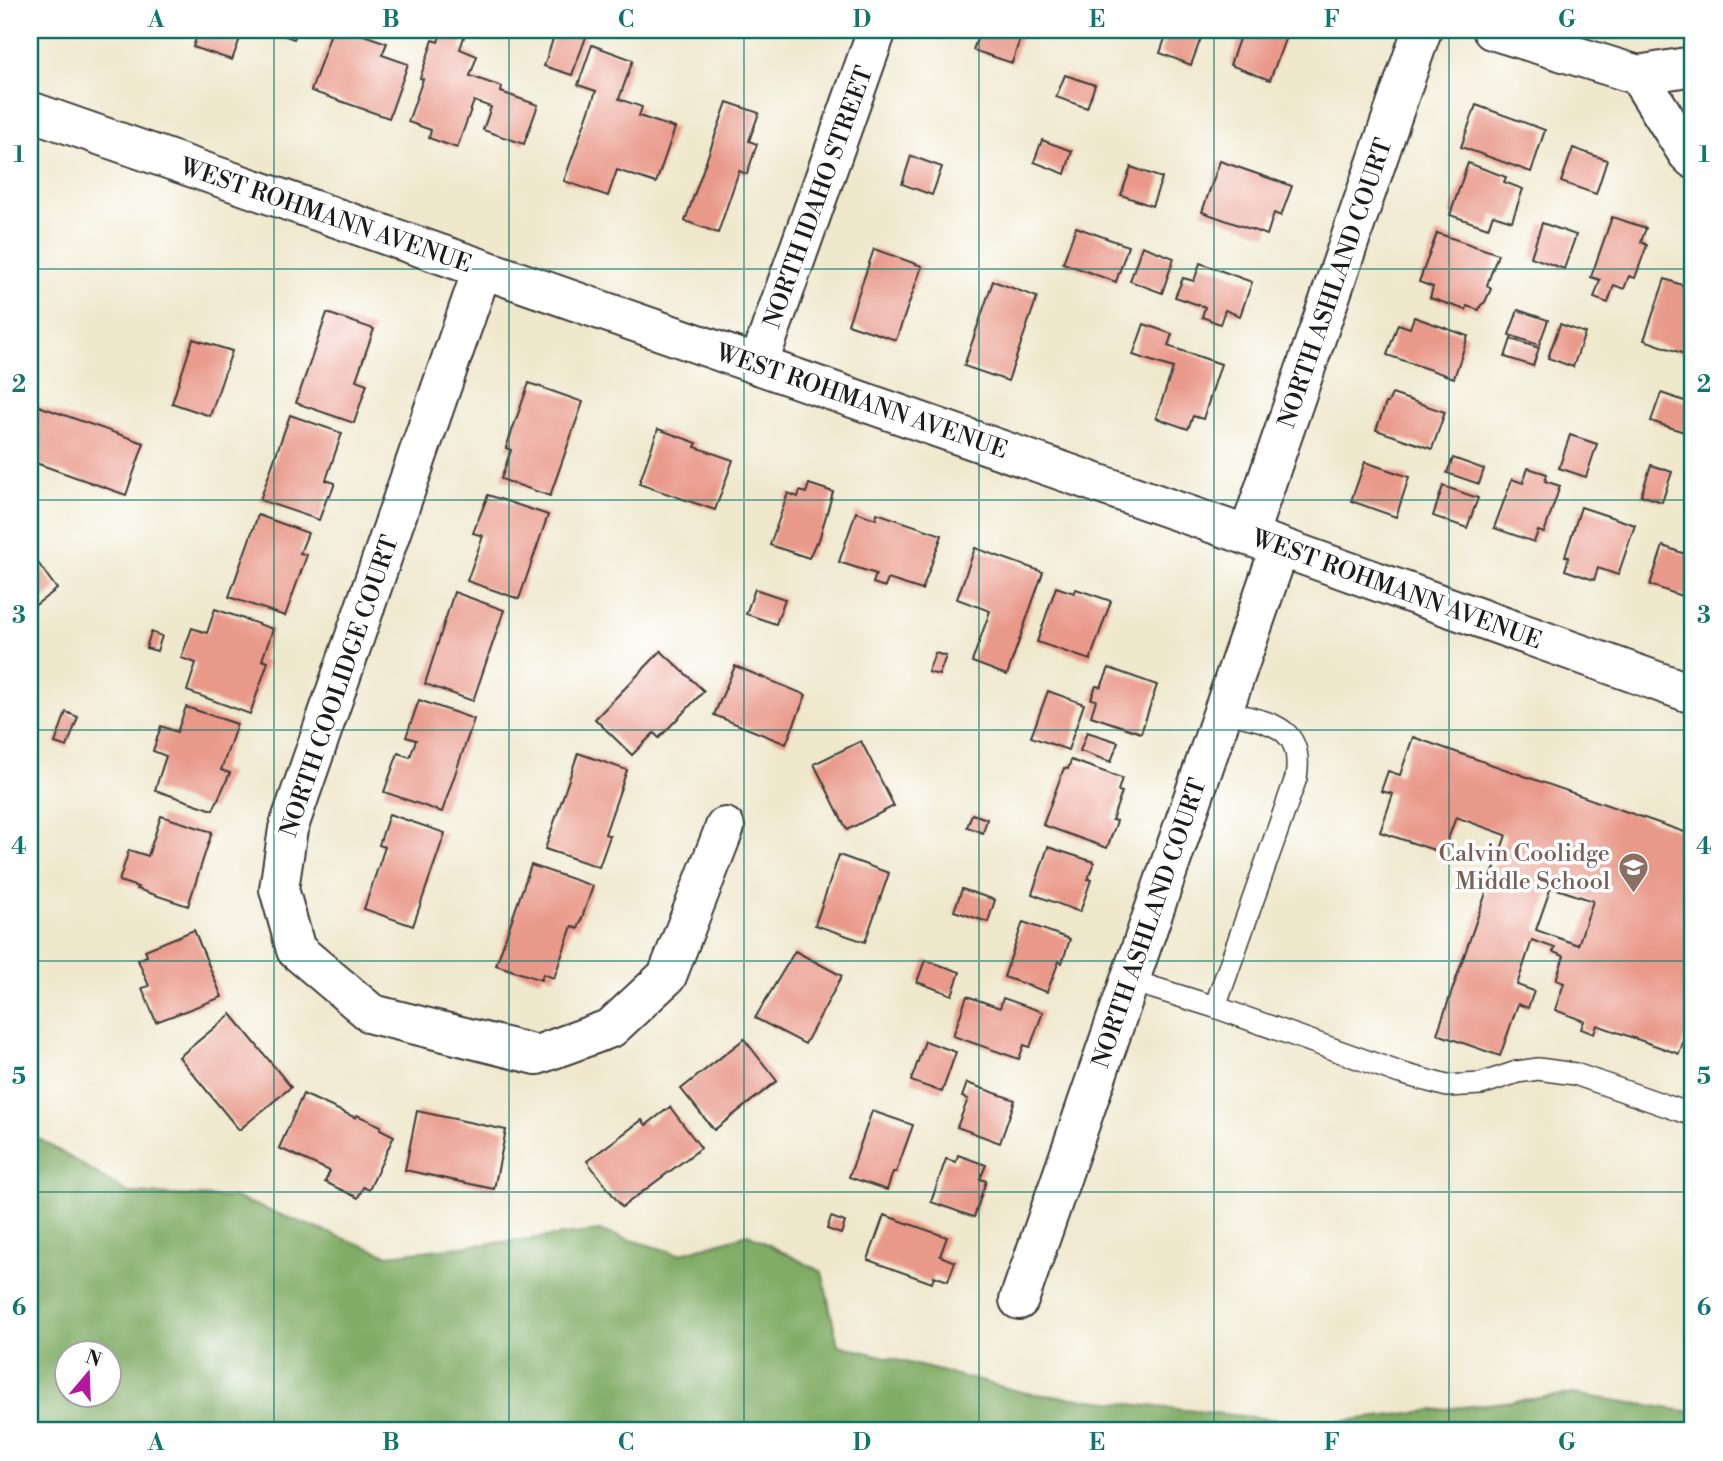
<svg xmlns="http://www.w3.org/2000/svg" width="1723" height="1461" viewBox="0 0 1723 1461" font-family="'Libre Bodoni',serif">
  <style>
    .forest { fill: #80ac65; stroke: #4e6440; stroke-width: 2; fill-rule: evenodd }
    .building { fill: #e99989; fill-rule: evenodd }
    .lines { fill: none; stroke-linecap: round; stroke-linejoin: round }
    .service-casing { stroke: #3c3b37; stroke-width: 24 }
    .minor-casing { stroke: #3c3b37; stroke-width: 42 }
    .tertiary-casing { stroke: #3c3b37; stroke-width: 42 }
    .service { stroke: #fff; stroke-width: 21 }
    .minor { stroke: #fff; stroke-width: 38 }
    .tertiary { stroke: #fff; stroke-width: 38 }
    .grid { fill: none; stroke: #0f766e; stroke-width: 2; stroke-opacity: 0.55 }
    .labels { text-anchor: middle; stroke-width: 7; stroke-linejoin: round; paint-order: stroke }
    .street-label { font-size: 24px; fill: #1c1c1c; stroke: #fff }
    .education-label { font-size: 24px; fill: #785e54; stroke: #fff; text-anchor: end }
    .neatline { fill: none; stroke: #0f766e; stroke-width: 2.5 }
    .grid-label { font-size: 23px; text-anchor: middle; font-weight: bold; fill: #0f766e }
  </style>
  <rect width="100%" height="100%" fill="#fff"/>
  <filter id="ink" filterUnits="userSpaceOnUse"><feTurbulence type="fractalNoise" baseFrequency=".0143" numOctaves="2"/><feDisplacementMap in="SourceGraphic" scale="14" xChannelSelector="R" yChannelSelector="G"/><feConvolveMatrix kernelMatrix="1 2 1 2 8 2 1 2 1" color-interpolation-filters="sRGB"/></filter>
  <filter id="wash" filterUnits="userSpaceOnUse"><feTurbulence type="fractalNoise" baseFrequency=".00686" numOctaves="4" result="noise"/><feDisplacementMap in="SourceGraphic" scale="28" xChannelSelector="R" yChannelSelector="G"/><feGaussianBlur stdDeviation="1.57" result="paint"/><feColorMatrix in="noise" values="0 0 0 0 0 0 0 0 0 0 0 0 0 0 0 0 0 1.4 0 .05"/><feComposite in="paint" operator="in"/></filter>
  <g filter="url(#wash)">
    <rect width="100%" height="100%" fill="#efe8cd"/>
    <path class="forest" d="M30,1123L33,1135L129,1193L236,1198L388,1255L600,1231L679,1254L748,1234L822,1272L838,1345L1026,1393L1318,1424L1573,1394L1693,1412V1431H30ZM66,1352H108V1394H66Z"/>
    <g id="blocks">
      <g class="building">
        <polygon points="199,30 243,30 232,60 193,47"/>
        <polygon points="269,30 298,30 294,39"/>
        <polygon points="332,30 349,30 387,43 382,55 408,64 389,118 311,91"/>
        <polygon points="442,30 452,30 465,34 460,49 477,56 470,76 502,87 501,92 538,105 524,144 483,130 491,107 474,101 457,148 429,138 431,130 408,122 423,79 420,78 433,40 438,42"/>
        <polygon points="556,30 566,30 586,37 572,75 544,66"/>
        <polygon points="969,30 1023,30 1012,63 973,50 979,34"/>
        <polygon points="1168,30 1204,30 1191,65 1160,53"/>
        <polygon points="1242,30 1275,30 1287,34 1270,80 1230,65"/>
        <polygon points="592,45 633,60 619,99 642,107 639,116 675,128 656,183 617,170 608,196 564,181 596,91 578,85"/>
        <polygon points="1065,75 1095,85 1087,108 1056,97"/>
        <polygon points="727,102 759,113 749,141 757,144 747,174 739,171 718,233 685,221"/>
        <polygon points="1476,105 1545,130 1531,172 1461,147"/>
        <polygon points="1042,140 1072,151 1065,174 1034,162"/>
        <polygon points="1573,148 1607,160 1596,194 1561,182"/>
        <polygon points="911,156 942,167 932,195 902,184"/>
        <polygon points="1220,161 1292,186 1281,216 1274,213 1267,235 1202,212"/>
        <polygon points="1468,163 1506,177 1504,182 1523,189 1512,221 1493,215 1488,228 1450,215"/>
        <polygon points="1131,167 1162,178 1152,206 1121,195"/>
        <polygon points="1612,217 1646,228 1641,242 1647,245 1635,278 1629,276 1624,289 1614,285 1608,303 1594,298 1600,280 1591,277"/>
        <polygon points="1542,223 1576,235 1564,269 1531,257"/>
        <polygon points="1076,227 1128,246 1116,282 1063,263"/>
        <polygon points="1437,233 1498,254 1487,285 1491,289 1485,302 1481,305 1479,310 1467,306 1466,310 1430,298 1433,287 1419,282"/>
        <polygon points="1142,246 1174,258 1162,293 1130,281"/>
        <polygon points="874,249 922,266 896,340 848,324"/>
        <polygon points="1200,263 1252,282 1240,316 1225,310 1220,324 1202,317 1205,307 1175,297 1183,278 1194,281"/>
        <polygon points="1665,279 1693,289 1693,357 1644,340"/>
        <polygon points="993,281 1037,297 1008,381 964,366"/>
        <polygon points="1518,310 1548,320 1539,345 1509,335"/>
        <polygon points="327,313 374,329 356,380 367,384 354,423 296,403"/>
        <polygon points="1414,317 1468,336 1454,378 1387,355 1398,324 1410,328"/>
        <polygon points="1144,324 1172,334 1168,346 1221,364 1203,419 1193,416 1188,429 1156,418 1173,368 1133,355"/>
        <polygon points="1560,324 1585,333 1573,367 1548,358"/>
        <polygon points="193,339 232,351 210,416 172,403"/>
        <polygon points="1511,339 1539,348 1533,366 1505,357"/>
        <polygon points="529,383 583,402 550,496 501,479 511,450 506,448"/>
        <polygon points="1661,393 1693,404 1684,432 1651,421"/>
        <polygon points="1392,394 1445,412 1432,449 1376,430 1386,403 1388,403"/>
        <polygon points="30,403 144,443 126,495 30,461"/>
        <polygon points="290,415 342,433 326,480 335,483 330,496 328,495 319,520 260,500"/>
        <polygon points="658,429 697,443 695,447 733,460 715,510 639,484"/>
        <polygon points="1570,435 1597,444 1586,477 1559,468"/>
        <polygon points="1453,458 1484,469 1479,484 1447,473"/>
        <polygon points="1365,462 1409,477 1396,517 1351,501"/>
        <polygon points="1651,465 1672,472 1662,502 1641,495"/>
        <polygon points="1528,468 1547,474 1545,481 1560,486 1544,533 1538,531 1534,542 1494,528 1512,479 1523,483"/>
        <polygon points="809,484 833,492 818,543 816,542 809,558 770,545 788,493 798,497 800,491 806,493"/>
        <polygon points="1443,486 1478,498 1467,528 1433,516"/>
        <polygon points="488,495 548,515 519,599 467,581 483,536 473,533"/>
        <polygon points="1581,507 1635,525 1618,575 1598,568 1594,580 1565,570 1569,557 1565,556"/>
        <polygon points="856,512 876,519 877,513 942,535 922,590 888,579 885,587 873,583 876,574 839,562"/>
        <polygon points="258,515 308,533 300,553 307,555 285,616 229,597"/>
        <polygon points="1663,546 1693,557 1693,600 1650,585"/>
        <polygon points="975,548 1043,572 1007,675 972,662 990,611 957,599"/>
        <polygon points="30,552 57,589 30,609"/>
        <polygon points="1056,587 1074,593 1076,589 1111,601 1090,660 1037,642"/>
        <polygon points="755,589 785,599 776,624 746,614"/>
        <polygon points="454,592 504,610 473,701 425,684"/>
        <polygon points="215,609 273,629 262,660 268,662 250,714 187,691 196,663 181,658 192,628 207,633"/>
        <polygon points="151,632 162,636 157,651 146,648"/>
        <polygon points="661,651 704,691 659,738 654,733 632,755 595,719"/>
        <polygon points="935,653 946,656 939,675 928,672"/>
        <polygon points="735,666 806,695 786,744 714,715"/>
        <polygon points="1109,668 1157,685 1141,733 1091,716 1096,700 1091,699 1096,686 1101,687"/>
        <polygon points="1048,691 1084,704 1068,750 1031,737"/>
        <polygon points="419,700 474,719 442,812 384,792 398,753 410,757 416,740 406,737"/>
        <polygon points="186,707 237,724 221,770 230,773 213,810 155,790 166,756 153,751 161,726 177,732"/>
        <polygon points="66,712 78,717 67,747 55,743"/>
        <polygon points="1087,732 1118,742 1111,762 1080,751"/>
        <path d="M1413,737L1693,835V1014L1679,1054L1597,1025L1594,1034L1581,1029L1584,1021L1555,1010L1564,983L1556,980L1564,956L1553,952L1555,948L1532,940L1517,985L1534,991L1528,1008L1518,1004L1500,1056L1437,1034L1506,835L1456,817L1443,853L1380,832L1393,794L1381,791L1388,771L1400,775ZM1551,887L1593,901L1578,945L1536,930Z"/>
        <polygon points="861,741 894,806 847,830 814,764"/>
        <polygon points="578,753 627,770 605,834 610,836 599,867 545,849"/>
        <polygon points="1071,760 1122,778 1118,791 1122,792 1112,820 1117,821 1107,848 1043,825 1064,768 1068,769"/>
        <polygon points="389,814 445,833 413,926 364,909 385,847 379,845"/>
        <polygon points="972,814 987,819 983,833 967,827"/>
        <polygon points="161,816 212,832 188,906 137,889 138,887 119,881 129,850 148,856"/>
        <polygon points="1048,847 1094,862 1088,879 1091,880 1080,912 1032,894"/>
        <polygon points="839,855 889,873 865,942 815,925"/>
        <polygon points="531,865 593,886 578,929 572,926 554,978 543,974 541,980 496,965"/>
        <polygon points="962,889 995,900 988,922 954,911"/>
        <polygon points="1023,922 1070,939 1062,963 1059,961 1047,992 1004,977"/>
        <polygon points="194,930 222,997 156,1022 142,988 149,986 138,960 147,956 145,950"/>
        <polygon points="795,951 842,976 805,1044 755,1018"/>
        <polygon points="925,960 960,972 952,995 917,982"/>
        <polygon points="967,996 1000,1008 1003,998 1043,1012 1030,1047 1024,1045 1019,1059 953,1036"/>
        <polygon points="231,1014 291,1087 239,1130 179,1057"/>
        <polygon points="744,1039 777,1081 714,1130 681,1089"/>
        <polygon points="925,1041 956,1052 942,1092 911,1081"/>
        <polygon points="967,1083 1015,1100 1000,1143 957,1127 968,1099 962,1097"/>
        <polygon points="303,1094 356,1118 357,1115 381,1126 380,1129 394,1136 369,1190 363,1187 358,1198 325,1182 330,1171 279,1148"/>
        <polygon points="670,1107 701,1148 622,1207 587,1161 642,1120 646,1125"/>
        <polygon points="417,1111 506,1130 494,1189 405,1170"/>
        <polygon points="872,1111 913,1125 896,1172 893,1172 887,1190 849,1177"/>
        <polygon points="958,1155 986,1165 980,1179 986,1181 974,1217 931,1202 946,1159 956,1162"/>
        <polygon points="884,1215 947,1237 940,1256 955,1262 948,1281 934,1276 932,1283 868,1260"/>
        <polygon points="831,1217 845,1222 841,1234 827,1229"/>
      </g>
    </g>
  </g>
  <g filter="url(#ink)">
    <use href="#blocks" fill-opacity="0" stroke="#3c3b37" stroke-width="2"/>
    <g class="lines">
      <defs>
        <g id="service">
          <polyline points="1128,980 1215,1007 1400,1073 1447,1086 1481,1084 1517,1072 1538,1069 1575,1074 1693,1115"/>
          <path d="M1215,1007L1296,778C1305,723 1266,723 1224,711"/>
        </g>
        <g id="minor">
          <polyline points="1492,30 1638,75 1687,153 1693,159"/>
          <polyline points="1638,75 1693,66"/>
          <polyline points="482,270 288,829 279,889 296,950 372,1014 537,1055 611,1028 667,976 725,827"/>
          <polyline points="758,365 877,30"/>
          <polyline points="1248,536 1422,30"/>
          <polyline points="1019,1300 1280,547"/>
        </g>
        <polyline id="tertiary" points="30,111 1280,547 1693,694"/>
      </defs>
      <use href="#service" class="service-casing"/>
      <use href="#minor" class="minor-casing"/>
      <use href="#tertiary" class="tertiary-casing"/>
      <use href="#service" class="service"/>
      <use href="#minor" class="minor"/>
      <use href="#tertiary" class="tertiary"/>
    </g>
  </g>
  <path class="grid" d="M274,30V1431M509,30V1431M744,30V1431M979,30V1431M1214,30V1431M1449,30V1431M30,269H1693M30,500H1693M30,730H1693M30,961H1693M30,1192H1693"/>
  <defs>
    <symbol id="school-pin" viewBox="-11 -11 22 30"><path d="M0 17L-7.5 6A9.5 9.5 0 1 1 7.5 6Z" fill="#8d6e63" stroke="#fff"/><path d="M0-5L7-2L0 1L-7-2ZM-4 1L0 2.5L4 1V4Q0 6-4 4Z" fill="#fff"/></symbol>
  </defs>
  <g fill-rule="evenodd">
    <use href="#school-pin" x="1616" y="850" width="35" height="47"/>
  </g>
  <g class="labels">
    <g class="street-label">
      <text transform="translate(818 197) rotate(-70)" y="8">NORTH IDAHO STREET</text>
      <text transform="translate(326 215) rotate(19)" y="8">WEST ROHMANN AVENUE</text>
      <text transform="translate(1335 283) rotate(-71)" y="8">NORTH ASHLAND COURT</text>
      <text transform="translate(862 401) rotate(19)" y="8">WEST ROHMANN AVENUE</text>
      <text transform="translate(1397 589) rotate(20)" y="8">WEST ROHMANN AVENUE</text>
      <text transform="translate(339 686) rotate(-71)" y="8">NORTH COOLIDGE COURT</text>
      <text transform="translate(1149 923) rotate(-71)" y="8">NORTH ASHLAND COURT</text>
    </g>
    <g class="education-label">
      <text x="1610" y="861">Calvin Coolidge<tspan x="1610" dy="28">Middle School</tspan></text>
    </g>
  </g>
  <rect width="1723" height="1461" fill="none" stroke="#fff" stroke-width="77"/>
  <g transform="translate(88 1374) rotate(19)"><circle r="33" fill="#ffffff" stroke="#a4a4a4" stroke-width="2"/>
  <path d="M0-5L12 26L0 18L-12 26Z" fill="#b5179e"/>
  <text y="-10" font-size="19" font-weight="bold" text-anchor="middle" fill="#1c1c1c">N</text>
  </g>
  <rect x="38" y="38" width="1646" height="1384" class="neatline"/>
  <g class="grid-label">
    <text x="156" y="27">A</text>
    <text x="391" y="27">B</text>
    <text x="626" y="27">C</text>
    <text x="862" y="27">D</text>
    <text x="1097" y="27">E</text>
    <text x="1332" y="27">F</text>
    <text x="1567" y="27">G</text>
    <text x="19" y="162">1</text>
    <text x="1704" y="162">1</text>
    <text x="19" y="392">2</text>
    <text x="1704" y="392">2</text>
    <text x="19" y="623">3</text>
    <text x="1704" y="623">3</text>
    <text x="19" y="854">4</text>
    <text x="1704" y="854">4</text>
    <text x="19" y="1084">5</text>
    <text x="1704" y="1084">5</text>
    <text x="19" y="1315">6</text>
    <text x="1704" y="1315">6</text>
    <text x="156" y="1450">A</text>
    <text x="391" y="1450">B</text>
    <text x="626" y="1450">C</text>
    <text x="862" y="1450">D</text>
    <text x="1097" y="1450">E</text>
    <text x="1332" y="1450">F</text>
    <text x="1567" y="1450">G</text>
  </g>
</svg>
